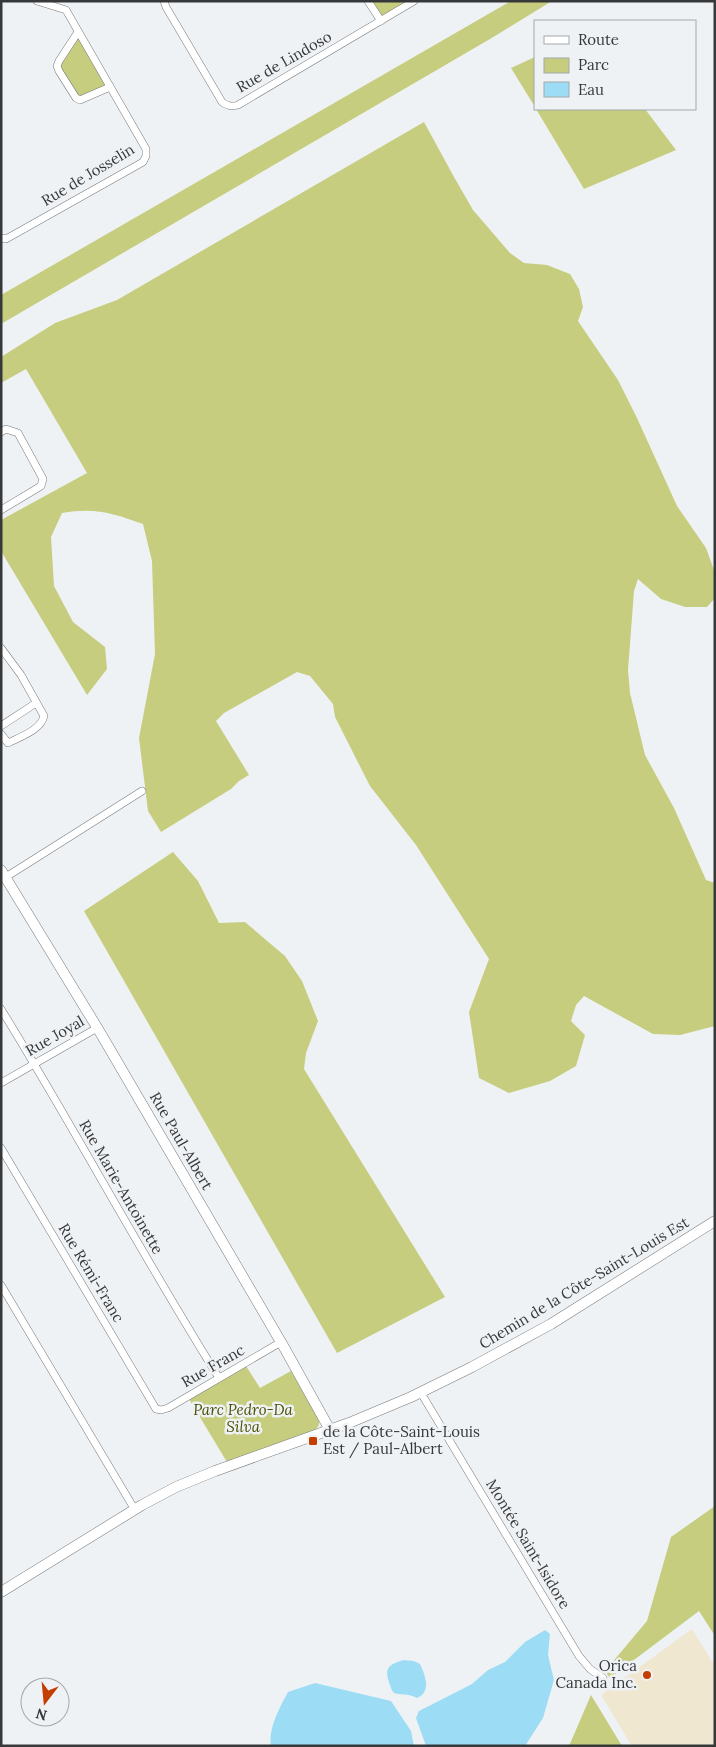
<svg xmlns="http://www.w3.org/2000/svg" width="716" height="1747" viewBox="0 0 716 1747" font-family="Lora,serif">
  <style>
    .industrial { fill: #f0e7d1 }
    .green { fill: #c6cd7e }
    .water { fill: #9cddf5 }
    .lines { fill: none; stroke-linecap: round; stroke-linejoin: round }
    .street-casing { stroke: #777a7d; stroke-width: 8 }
    .secondary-casing { stroke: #777a7d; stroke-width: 11 }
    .street { stroke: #fff; stroke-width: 7 }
    .secondary { stroke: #fff; stroke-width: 10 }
    .poi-dot { fill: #c43e00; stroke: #eff2f5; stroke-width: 2 }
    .labels { text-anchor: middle; stroke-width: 5; stroke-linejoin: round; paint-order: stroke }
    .street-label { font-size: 15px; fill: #373839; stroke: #eff2f5 }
    .park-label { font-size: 15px; font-style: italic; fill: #4c5001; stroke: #eff2f5 }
    .poi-label { font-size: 15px; fill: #373839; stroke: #eff2f5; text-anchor: start }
  </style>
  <rect width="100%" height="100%" fill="#eff2f5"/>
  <polygon class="industrial" points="692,1629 715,1666 715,1746 632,1746 601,1695"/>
  <g class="green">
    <polygon points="368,1 414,1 381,21"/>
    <polygon points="511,1 552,1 490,39 1,324 1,295"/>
    <polygon points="78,32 110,87 80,100 59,71 59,61"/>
    <polygon points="535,57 535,107 511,68"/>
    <polygon points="536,109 645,109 676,150 584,189"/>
    <path d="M424,122L454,177L473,210L510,253L524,263L547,265L570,274L579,289L583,307L578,321L618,380L637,418L677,506L706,548L715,573V598L707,607H685L661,599L638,579L634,591L628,670L630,693L645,755L674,808L706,880L715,883V1026L680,1035L653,1034L584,996L576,1005L571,1021L585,1035L576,1066L550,1081L509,1093L479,1078L469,1012L489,959L416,845L370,786L335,717L333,704L310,676L297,672L224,713L216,721L249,775L239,781L231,789L161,832L148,811L139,738L155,654L152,561L143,524C113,513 94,507 62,513L51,537L54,586L73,622L105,647L107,669L87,695L1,551V520L87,473L26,369L1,383V357L55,323L117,300Z"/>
    <polygon points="173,852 198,881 219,923 245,922 285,956 302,981 318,1021 306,1053 304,1069 445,1297 337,1353 84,911"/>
    <path d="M246,1366L260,1388L291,1371L318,1418C321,1425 317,1429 312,1432L227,1462L189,1399Z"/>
    <polygon points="715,1506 715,1636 699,1611 610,1678 605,1671 647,1621 671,1537"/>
    <polygon points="591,1695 622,1746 569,1746"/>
  </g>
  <g class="water">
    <polygon points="545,1630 550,1634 548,1655 554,1680 543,1718 525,1746 426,1746 416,1718 419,1711 472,1684 488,1670 505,1662 525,1642"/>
    <path d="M403,1660L414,1661L420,1664C425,1675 432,1692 417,1698C409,1693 398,1695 394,1693C391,1690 390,1685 389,1682C384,1666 390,1665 403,1660Z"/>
    <path d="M315,1683L391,1701L411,1731L414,1746H271C268,1728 280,1707 288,1692Z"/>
  </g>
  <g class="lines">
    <defs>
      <g id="street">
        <path d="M164,1L166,7L222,102C227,106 231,107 238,105L414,1"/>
        <polyline points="368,1 381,21"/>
        <polyline points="78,32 59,61 57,66 59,71 76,98 80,100 110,87"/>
        <polyline points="1,238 6,239 143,162 146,156 146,149 66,10 37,1"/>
        <polyline points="1,432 6,429 18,433 43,479 41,486 1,510"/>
        <path d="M1,648L21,675L44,716C41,730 20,737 8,743L1,734"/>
        <polyline points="1,726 36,703"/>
        <polyline points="6,877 142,791"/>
        <path d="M1,1009C76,1131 143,1257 219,1378"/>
        <polyline points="1,1083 97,1028"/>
        <polyline points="1,1148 156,1409 161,1410 168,1408 281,1342"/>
        <polyline points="1,1285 135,1510"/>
        <polyline points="421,1393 579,1656 590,1669 603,1678"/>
      </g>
      <g id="secondary">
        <polyline points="1,870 101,1034 285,1349 330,1430"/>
        <polyline points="1,1592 142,1505 176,1487 215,1471 349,1423 411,1397 472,1367 551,1324 715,1221"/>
      </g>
    </defs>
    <use href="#street" class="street-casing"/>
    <use href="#secondary" class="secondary-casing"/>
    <use href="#street" class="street"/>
    <use href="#secondary" class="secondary"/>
  </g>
  <g class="poi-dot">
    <rect x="308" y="1436" width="10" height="10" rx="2.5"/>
    <circle cx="647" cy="1675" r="5"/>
  </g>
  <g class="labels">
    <g class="street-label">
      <text transform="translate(284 62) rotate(-30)" y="5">Rue de Lindoso</text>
      <text transform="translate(88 175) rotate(-31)" y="5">Rue de Josselin</text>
      <text transform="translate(55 1036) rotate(-30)" y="5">Rue Joyal</text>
      <text transform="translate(181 1141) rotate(60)" y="5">Rue Paul-Albert</text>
      <text transform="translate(121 1187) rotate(60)" y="5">Rue Marie-Antoinette</text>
      <text transform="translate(91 1273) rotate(59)" y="5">Rue Rémi-Franc</text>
      <text transform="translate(584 1283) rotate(-31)" y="5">Chemin de la Côte-Saint-Louis Est</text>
      <text transform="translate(213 1366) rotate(-30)" y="5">Rue Franc</text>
      <text transform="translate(528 1544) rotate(59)" y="5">Montée Saint-Isidore</text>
    </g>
    <g class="park-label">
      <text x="243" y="1415">Parc Pedro-Da<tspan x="243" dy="17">Silva</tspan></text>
    </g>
    <g class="poi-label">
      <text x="323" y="1437">de la Côte-Saint-Louis<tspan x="323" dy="17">Est / Paul-Albert</tspan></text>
      <text x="637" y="1671" text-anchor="end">Orica<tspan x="637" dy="17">Canada Inc.</tspan></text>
    </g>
  </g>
  <rect width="716" height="1747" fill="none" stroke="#373839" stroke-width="5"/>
  <rect x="534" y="20" width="162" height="90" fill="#eff2f5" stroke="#a5a8aa"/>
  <rect x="544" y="36" width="25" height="8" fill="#ffffff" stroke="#a5a8aa"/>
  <text x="578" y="45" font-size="15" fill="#373839">Route</text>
  <rect x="544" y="58" width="25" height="15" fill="#c6cd7e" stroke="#a5a8aa"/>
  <text x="578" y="70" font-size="15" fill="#373839">Parc</text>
  <rect x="544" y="82" width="25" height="15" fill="#9cddf5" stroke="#a5a8aa"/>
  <text x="578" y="95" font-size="15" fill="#373839">Eau</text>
  <g transform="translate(45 1702) rotate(196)"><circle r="24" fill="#eff2f5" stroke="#a5a8aa"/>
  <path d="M0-4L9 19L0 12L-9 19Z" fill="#c43e00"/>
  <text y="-8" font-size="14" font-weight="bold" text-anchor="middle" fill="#373839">N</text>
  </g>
</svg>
